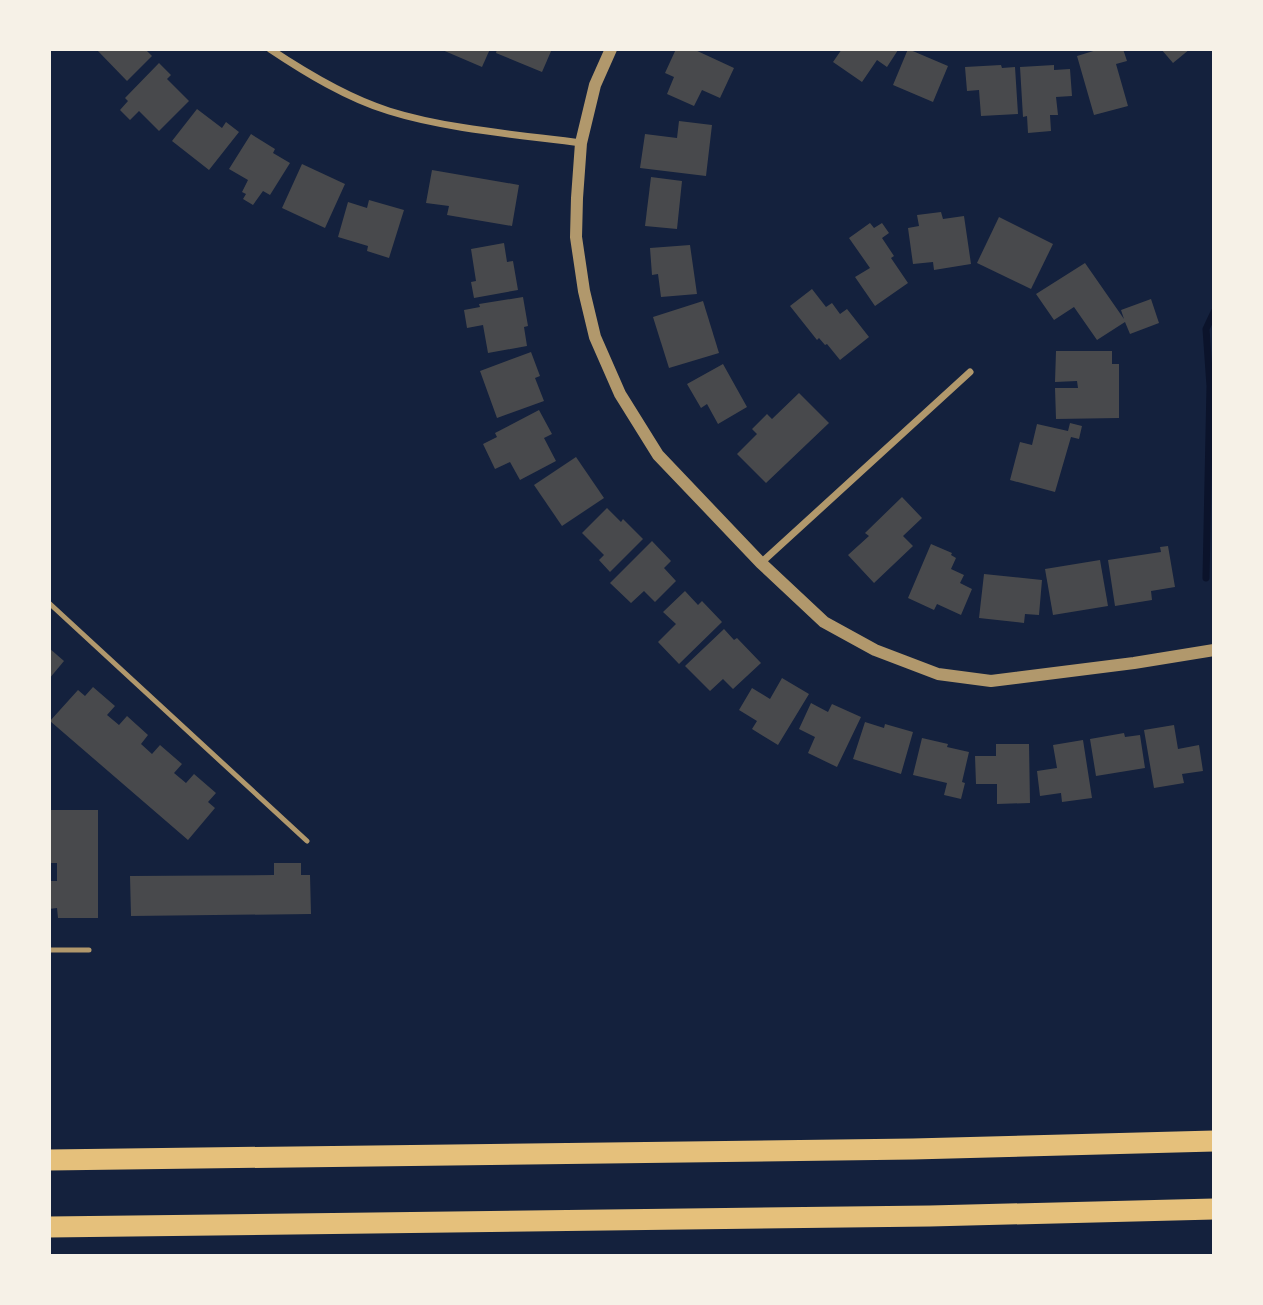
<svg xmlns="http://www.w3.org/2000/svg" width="1263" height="1305" viewBox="0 0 1263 1305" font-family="Karla,sans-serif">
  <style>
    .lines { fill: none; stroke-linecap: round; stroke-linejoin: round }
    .stream { stroke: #0b132b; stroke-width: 7 }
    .building { fill: #48494c }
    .service { stroke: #b1986c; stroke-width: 5 }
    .minor { stroke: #b1986c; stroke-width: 7 }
    .tertiary { stroke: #b1986c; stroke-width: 12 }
    .motorway { stroke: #e5c07b; stroke-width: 21 }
  </style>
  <rect width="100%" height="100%" fill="#14213d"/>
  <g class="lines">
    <polyline class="stream" points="1206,578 1210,386 1206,329 1214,312"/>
  </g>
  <g class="building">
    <polygon points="96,49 145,49 152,56 127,81"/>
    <polygon points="440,49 490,49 482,67"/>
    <polygon points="497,49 552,49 542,72 496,53"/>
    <polygon points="676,49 693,49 734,68 720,98 702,90 694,106 667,94 674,77 665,73"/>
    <polygon points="842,49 896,49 898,50 887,67 877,60 862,82 833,62"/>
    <polygon points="908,49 948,66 933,102 893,85"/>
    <polygon points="1100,49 1123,49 1127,61 1116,64 1128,106 1094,115 1077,56"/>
    <polygon points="1161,49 1190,49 1173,63"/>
    <polygon points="159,63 171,75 167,79 189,101 159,131 139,111 130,120 120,110 128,101 125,98"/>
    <polygon points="1001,65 1002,68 1015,67 1018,114 981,116 979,90 967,91 965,67"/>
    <polygon points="1054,65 1054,70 1070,69 1072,96 1056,97 1058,115 1050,115 1051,131 1028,133 1027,116 1023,117 1020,67"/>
    <polygon points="197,109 222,128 226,122 239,132 209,170 172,141"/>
    <polygon points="679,121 712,125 706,176 640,168 645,134 677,138"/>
    <polygon points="251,134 275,149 273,153 290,163 270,195 263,191 253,205 243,199 246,194 242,192 248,180 229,169"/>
    <polygon points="302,164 345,184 325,228 282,208"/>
    <polygon points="432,170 519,185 512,226 447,215 449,206 426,203"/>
    <polygon points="651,177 682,181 677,229 645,226"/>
    <polygon points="369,200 404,210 389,258 367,251 368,246 338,237 348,202 367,208"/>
    <polygon points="941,212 943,219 964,216 971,264 934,270 933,262 913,264 908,228 919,226 917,215"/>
    <polygon points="999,217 1053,244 1031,289 977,263"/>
    <polygon points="870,223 874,228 882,223 889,233 882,238 894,256 891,258 908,283 875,306 855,277 870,268 849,238"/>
    <polygon points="504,243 507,262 513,261 518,290 474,298 471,282 476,281 471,249"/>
    <polygon points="690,245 697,294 661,297 658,274 652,275 650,248"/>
    <polygon points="1085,263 1124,319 1121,310 1151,299 1159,323 1130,334 1125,322 1097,340 1074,307 1054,320 1036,294"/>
    <polygon points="812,289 826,307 832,303 840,314 847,309 869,337 840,360 827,344 825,345 819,338 817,340 790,306"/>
    <polygon points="523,297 528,326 524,327 527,346 488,353 483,325 467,328 464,310 480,307 479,304"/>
    <polygon points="703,301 719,353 669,368 653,317"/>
    <polygon points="1056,351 1112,351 1112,364 1119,364 1119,418 1056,419 1055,388 1078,388 1077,381 1055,382"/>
    <polygon points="531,352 540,376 535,378 544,401 497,418 480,371"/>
    <polygon points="723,364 747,407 718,424 707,404 701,408 687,384"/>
    <polygon points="799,393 829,423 766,483 737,454 757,434 752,429 767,414 772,419"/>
    <polygon points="539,410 552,434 544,438 556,461 520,480 510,462 495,469 483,444 497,437 495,433"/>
    <polygon points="1070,423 1082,426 1079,439 1071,437 1055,492 1010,480 1020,442 1032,445 1037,424 1068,431"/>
    <polygon points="576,457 604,498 562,526 534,485"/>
    <polygon points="902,497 922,518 903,536 913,546 874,583 848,555 869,536 865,533"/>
    <polygon points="607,508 621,522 623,519 643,539 610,572 599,560 604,555 582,533"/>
    <polygon points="652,541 671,561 664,568 676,581 655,602 644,591 631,603 610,583"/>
    <polygon points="931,544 952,553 951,555 956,558 951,569 964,575 960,583 972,589 961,615 937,604 934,610 908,598"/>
    <polygon points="1168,546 1175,587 1151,591 1152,600 1115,606 1108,560 1161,552 1160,547"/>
    <polygon points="1100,560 1108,606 1053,615 1045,569"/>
    <polygon points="984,574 1042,580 1039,615 1025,614 1024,623 979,618"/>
    <polygon points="685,591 698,605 702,601 722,622 679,664 658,642 676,624 663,612"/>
    <polygon points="724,629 734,640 737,638 761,663 733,689 723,679 710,691 685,666"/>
    <polygon points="49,648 64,661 49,679"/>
    <polygon points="782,678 809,694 778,745 752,729 757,721 739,710 752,688 770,699"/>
    <polygon points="93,687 115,706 107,715 119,725 127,716 148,735 141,744 152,754 160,745 182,764 174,773 186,783 194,774 216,793 208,802 215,808 188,840 50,721 78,690 85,696"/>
    <polygon points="811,703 828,712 832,704 861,717 837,767 808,753 815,737 799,729"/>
    <polygon points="865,722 884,728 885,724 913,732 901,774 853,759"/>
    <polygon points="1174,725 1178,749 1199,745 1203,771 1182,774 1184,783 1154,788 1144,730"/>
    <polygon points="1124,733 1125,737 1140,735 1145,768 1096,776 1090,739"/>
    <polygon points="922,738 948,744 947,747 969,752 962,782 965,783 961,799 944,795 947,783 913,775"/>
    <polygon points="1083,740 1092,798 1062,802 1061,793 1040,796 1037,771 1057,768 1053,745"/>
    <polygon points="996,744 1029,744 1030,803 997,804 997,784 976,784 975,756 996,756"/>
    <polygon points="49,810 98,810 98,918 58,918 57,908 49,909 49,881 57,881 57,863 49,863"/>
    <polygon points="274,863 301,863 301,875 310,875 311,914 131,916 130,876 274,875"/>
  </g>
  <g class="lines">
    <g class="service">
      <polyline points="49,603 307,841"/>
      <polyline points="49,950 89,950"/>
    </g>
    <g class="minor">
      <path d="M270,49C306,73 347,98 389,111C446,129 521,135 581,143"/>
      <polyline points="761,563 970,372"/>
    </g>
    <polyline class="tertiary" points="611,49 595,85 581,143 577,198 576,237 584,291 595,337 620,394 658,455 761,563 824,622 875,650 938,674 991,681 1134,663 1214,650"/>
    <g class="motorway">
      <polyline points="49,1160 913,1149 1214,1141"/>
      <polyline points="49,1227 930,1216 1214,1209"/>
    </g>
  </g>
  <rect width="1263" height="1305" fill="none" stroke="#f6f1e7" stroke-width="102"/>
</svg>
